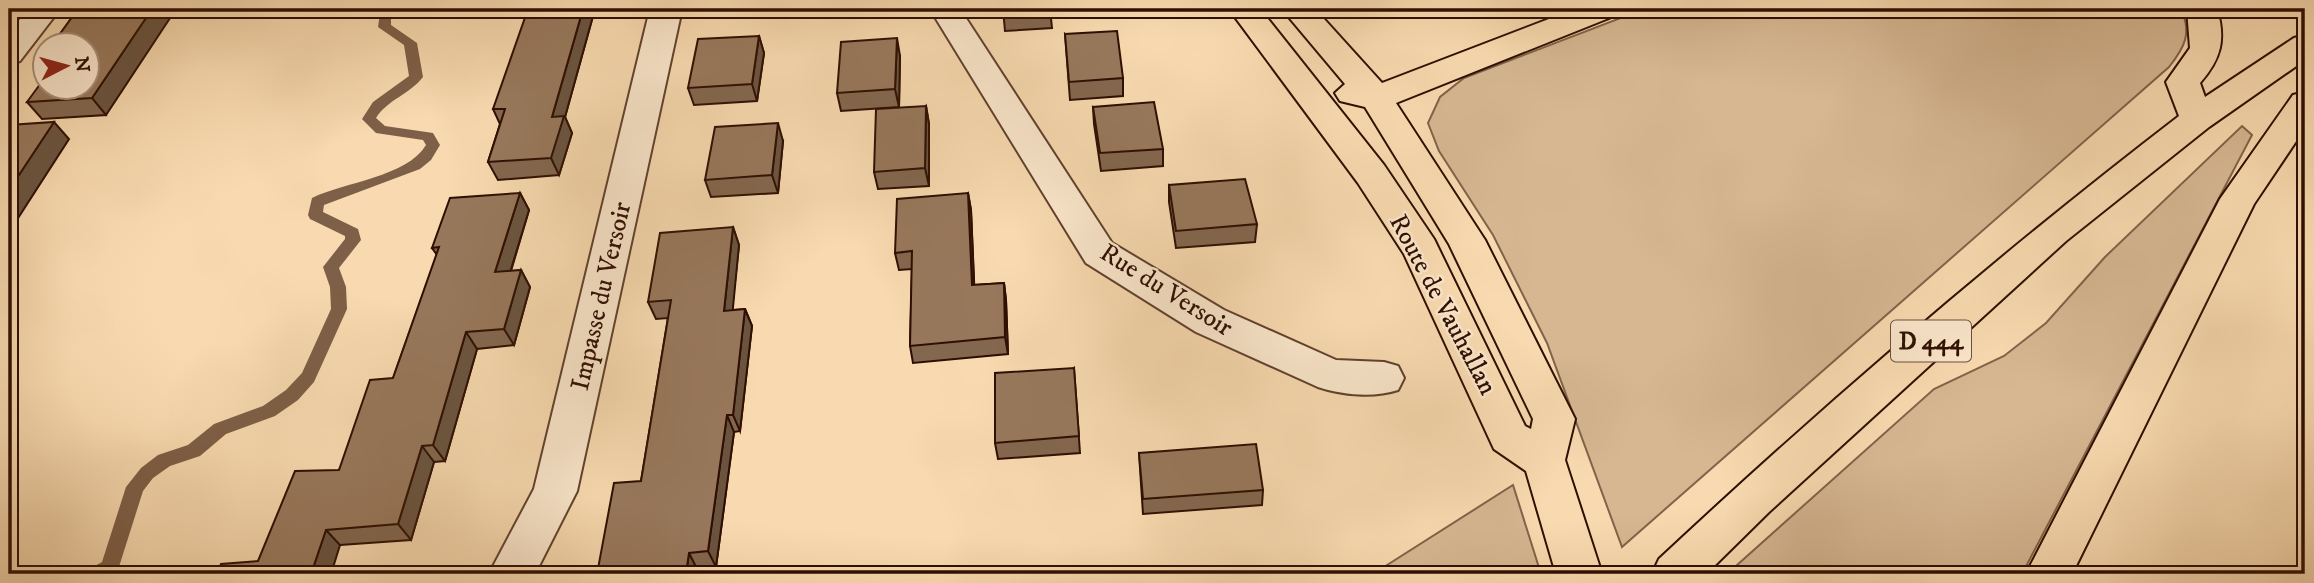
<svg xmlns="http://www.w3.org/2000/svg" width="2314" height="583" viewBox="0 0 2314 583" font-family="'IM FELL DW Pica',serif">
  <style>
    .green { fill: #d6b792; stroke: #82624a; stroke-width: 2 }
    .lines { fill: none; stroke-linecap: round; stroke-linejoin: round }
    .stream { fill: #7e5f47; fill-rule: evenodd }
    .minor-casing { stroke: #61412e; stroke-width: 4 }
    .major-casing { stroke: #2e0e02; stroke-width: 4 }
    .minor { fill: #fbe7cc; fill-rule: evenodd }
    .major { fill: #f9dab0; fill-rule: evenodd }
    .wall { fill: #83674f; stroke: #2e0e02; stroke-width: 2 }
    .shaded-wall { fill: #6a5440; stroke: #2e0e02; stroke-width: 2 }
    .building { fill: #98785c; stroke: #2e0e02; stroke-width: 2 }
    .labels { text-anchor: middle; stroke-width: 5; stroke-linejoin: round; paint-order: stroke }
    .shield { fill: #fbe7cc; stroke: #6c4f3f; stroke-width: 2 }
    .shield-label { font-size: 24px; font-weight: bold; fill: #2e0e02 }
    .street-label { font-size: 26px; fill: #2e0e02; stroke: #fbe7cc }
  </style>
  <rect width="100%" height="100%" fill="#f9dab0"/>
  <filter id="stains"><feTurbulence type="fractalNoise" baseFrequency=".00286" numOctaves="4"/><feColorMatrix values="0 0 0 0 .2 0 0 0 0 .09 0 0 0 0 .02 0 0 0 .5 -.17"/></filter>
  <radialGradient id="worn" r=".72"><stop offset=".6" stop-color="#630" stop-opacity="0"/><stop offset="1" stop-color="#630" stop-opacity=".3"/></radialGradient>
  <g class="green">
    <path d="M1644,9H2181C2192,33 2185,47 2169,67L1622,547L1547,343L1493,235L1439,151L1428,123L1440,97L1464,78Z"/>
    <polygon points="2242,126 2252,135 2022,574 1727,574 1934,389 2004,356 2046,323 2105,257"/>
    <polygon points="1513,485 1541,574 1373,574"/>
  </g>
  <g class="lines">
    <path class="stream" d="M390,9H423L422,12L400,14L391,18V25L417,43L423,77C410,94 387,100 376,118L385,126L433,133L440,145L431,160L420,169L324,205L323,212L358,229L361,240L339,268L346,287L347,309L314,382L298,400L275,416L226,434L200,456L170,466L153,478L143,491L117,573L89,574L91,568L102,562L126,487L141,468L158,455L188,445L214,424L263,406L286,390L302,373L331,309L330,287L323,267L345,239V236L310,219L308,215L312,198C344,182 407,177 426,145L423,140L376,133L362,119L373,102L409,76L404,45L378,27L380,13Z"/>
    <defs>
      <g id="minor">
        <polygon points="28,9 60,9 20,61 9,64 9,33"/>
        <polygon points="650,9 682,9 577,491 535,574 489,574 534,489"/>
        <path d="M930,9H960L1112,243L1224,310L1336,360L1384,362L1398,366L1404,378L1398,390C1374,398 1342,395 1318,387L1196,332L1086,263Z"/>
      </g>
      <g id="major">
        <polygon points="1229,9 1260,9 1384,165 1434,239 1525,426 1531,429 1533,419 1449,244 1365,107 1340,101 1335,93 1345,84 1282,9 1315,9 1382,83 1575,9 1619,9 1614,16 1396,103 1485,240 1575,419 1565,460 1602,574 1556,574 1526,471 1494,449 1404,254 1358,183"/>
        <path d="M2187,9H2217C2226,40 2221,59 2200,83L2205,97L2294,38L2305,35V60L2209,127L2066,241L1769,512L1706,574H1652L1659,559C1825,404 1998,255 2179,116L2166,82L2190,48Z"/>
        <polygon points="2305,92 2305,128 2254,204 2072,574 2026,574 2220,199 2293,95"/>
      </g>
    </defs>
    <use href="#minor" class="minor-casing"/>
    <use href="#major" class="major-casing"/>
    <use href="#minor" class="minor"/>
    <use href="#major" class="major"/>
  </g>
  <g class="wall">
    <polygon points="78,9 106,115 42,119 27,102 88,46 63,46 57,38"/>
    <polygon points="1003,9 1050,9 1052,28 1005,31"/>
    <polygon points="593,16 565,117 572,133 559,175 498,180 488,162 500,124 493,109"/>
    <polygon points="1065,34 1123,78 1123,96 1070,100"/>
    <polygon points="759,36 764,53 757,101 694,105 688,88"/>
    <polygon points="900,56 899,107 841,111 837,93"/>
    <polygon points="926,106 929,124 929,186 878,189 874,172"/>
    <polygon points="1093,107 1163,149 1163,166 1101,171 1094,124"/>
    <polygon points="783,141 778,193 711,197 705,180"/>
    <polygon points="1169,185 1257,224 1255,242 1176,248 1169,202"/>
    <polygon points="520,193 529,210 511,271 521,270 530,287 514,345 477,349 445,461 434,462 411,540 340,545 258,561 339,470 393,378 437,255 432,248"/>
    <polygon points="968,193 971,210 974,285 1004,283 1006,300 1008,354 913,363 910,346 912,269 899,270 895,253"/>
    <polygon points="733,227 739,245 732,310 745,309 752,326 740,431 734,432 716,567 697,569 641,481 668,318 656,319 648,302"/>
    <polygon points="1074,368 1080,453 998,459 995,443"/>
    <polygon points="1139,453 1263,490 1262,505 1143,514"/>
  </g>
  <g class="shaded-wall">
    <polygon points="152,9 176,9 106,115 92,98"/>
    <polygon points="583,9 590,9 593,16 565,117 572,133 559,175 551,158 552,117"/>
    <polygon points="759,36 764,53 757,101 752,84"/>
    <polygon points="897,38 900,56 899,107 895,89"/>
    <polygon points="926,106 929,124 929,186 925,168"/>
    <polygon points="54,122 69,139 9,232 9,190"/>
    <polygon points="778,123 783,141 778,193 772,175"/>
    <polygon points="520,193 529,210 505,289 495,272"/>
    <polygon points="968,193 971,210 975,302 972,285"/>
    <polygon points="733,227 739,245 731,328 724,311"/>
    <polygon points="521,270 530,287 514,345 504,329"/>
    <polygon points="1004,283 1006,300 1008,354 1005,337"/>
    <polygon points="745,309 752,326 740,431 733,415"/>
    <polygon points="466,332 477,349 445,461 433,445"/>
    <polygon points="727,415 734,432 716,567 708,551"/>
    <polygon points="422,446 434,462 411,540 398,524"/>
    <polygon points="326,530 340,545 331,574 311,574"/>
    <polygon points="689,553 697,569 696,574 686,574"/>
  </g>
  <g class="building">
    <polygon points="78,9 152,9 92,98 27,102 46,76 46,88 88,88 88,46 67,46 73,37 57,38"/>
    <polygon points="528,9 583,9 552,117 564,116 551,158 488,162 505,109 493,109"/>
    <polygon points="1003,9 1050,9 1051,10 1003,14"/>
    <polygon points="1117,31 1123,78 1069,82 1065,34"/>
    <polygon points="759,36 752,84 688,88 698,39"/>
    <polygon points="897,38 895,89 837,93 841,42"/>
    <polygon points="1154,102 1163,149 1100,153 1093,107"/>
    <polygon points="926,106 925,168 874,172 876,109"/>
    <polygon points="54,122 9,190 9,125"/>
    <polygon points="778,123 772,175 705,180 715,127"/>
    <polygon points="1245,179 1257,224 1176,231 1169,185"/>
    <polygon points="520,193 495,272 521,270 504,329 466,332 433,445 422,446 398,524 326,530 311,574 217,574 221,564 258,561 295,471 339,470 370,380 393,378 439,247 432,248 450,198"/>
    <polygon points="968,193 972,285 1004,283 1005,337 910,346 912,251 895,253 897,199"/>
    <polygon points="733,227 724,311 745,309 733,415 727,415 708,551 689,553 686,574 597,574 614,483 641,481 671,300 648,302 660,233"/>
    <polygon points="1074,368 1079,436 995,443 995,373"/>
    <polygon points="1256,444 1263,490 1143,499 1139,453"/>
  </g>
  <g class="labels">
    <rect class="shield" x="1891" y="320.5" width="80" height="41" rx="5"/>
    <g class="shield-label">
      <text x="1931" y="349">D 444</text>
    </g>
    <g class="street-label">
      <text transform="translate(1167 289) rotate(32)" y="9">Rue du Versoir</text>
      <text transform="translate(600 296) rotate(-77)" y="9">Impasse du Versoir</text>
      <text transform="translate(1444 304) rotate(62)" y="9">Route de Vauhallan</text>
    </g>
  </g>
  <rect width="2314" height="583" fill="none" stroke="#f9dab0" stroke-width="35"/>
  <rect x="10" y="10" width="2293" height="562" fill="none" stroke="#2e0e02" stroke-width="3.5"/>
  <rect x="18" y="18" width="2279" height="548" fill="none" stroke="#2e0e02" stroke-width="2"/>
  <g transform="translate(66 66) rotate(84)"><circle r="33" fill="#fbe7cc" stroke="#a9907b" stroke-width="2"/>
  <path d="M0-5L12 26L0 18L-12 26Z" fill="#8f2418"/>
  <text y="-10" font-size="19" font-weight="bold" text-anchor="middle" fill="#2e0e02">N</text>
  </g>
  <rect width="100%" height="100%" filter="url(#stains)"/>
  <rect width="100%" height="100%" fill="url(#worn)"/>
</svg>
